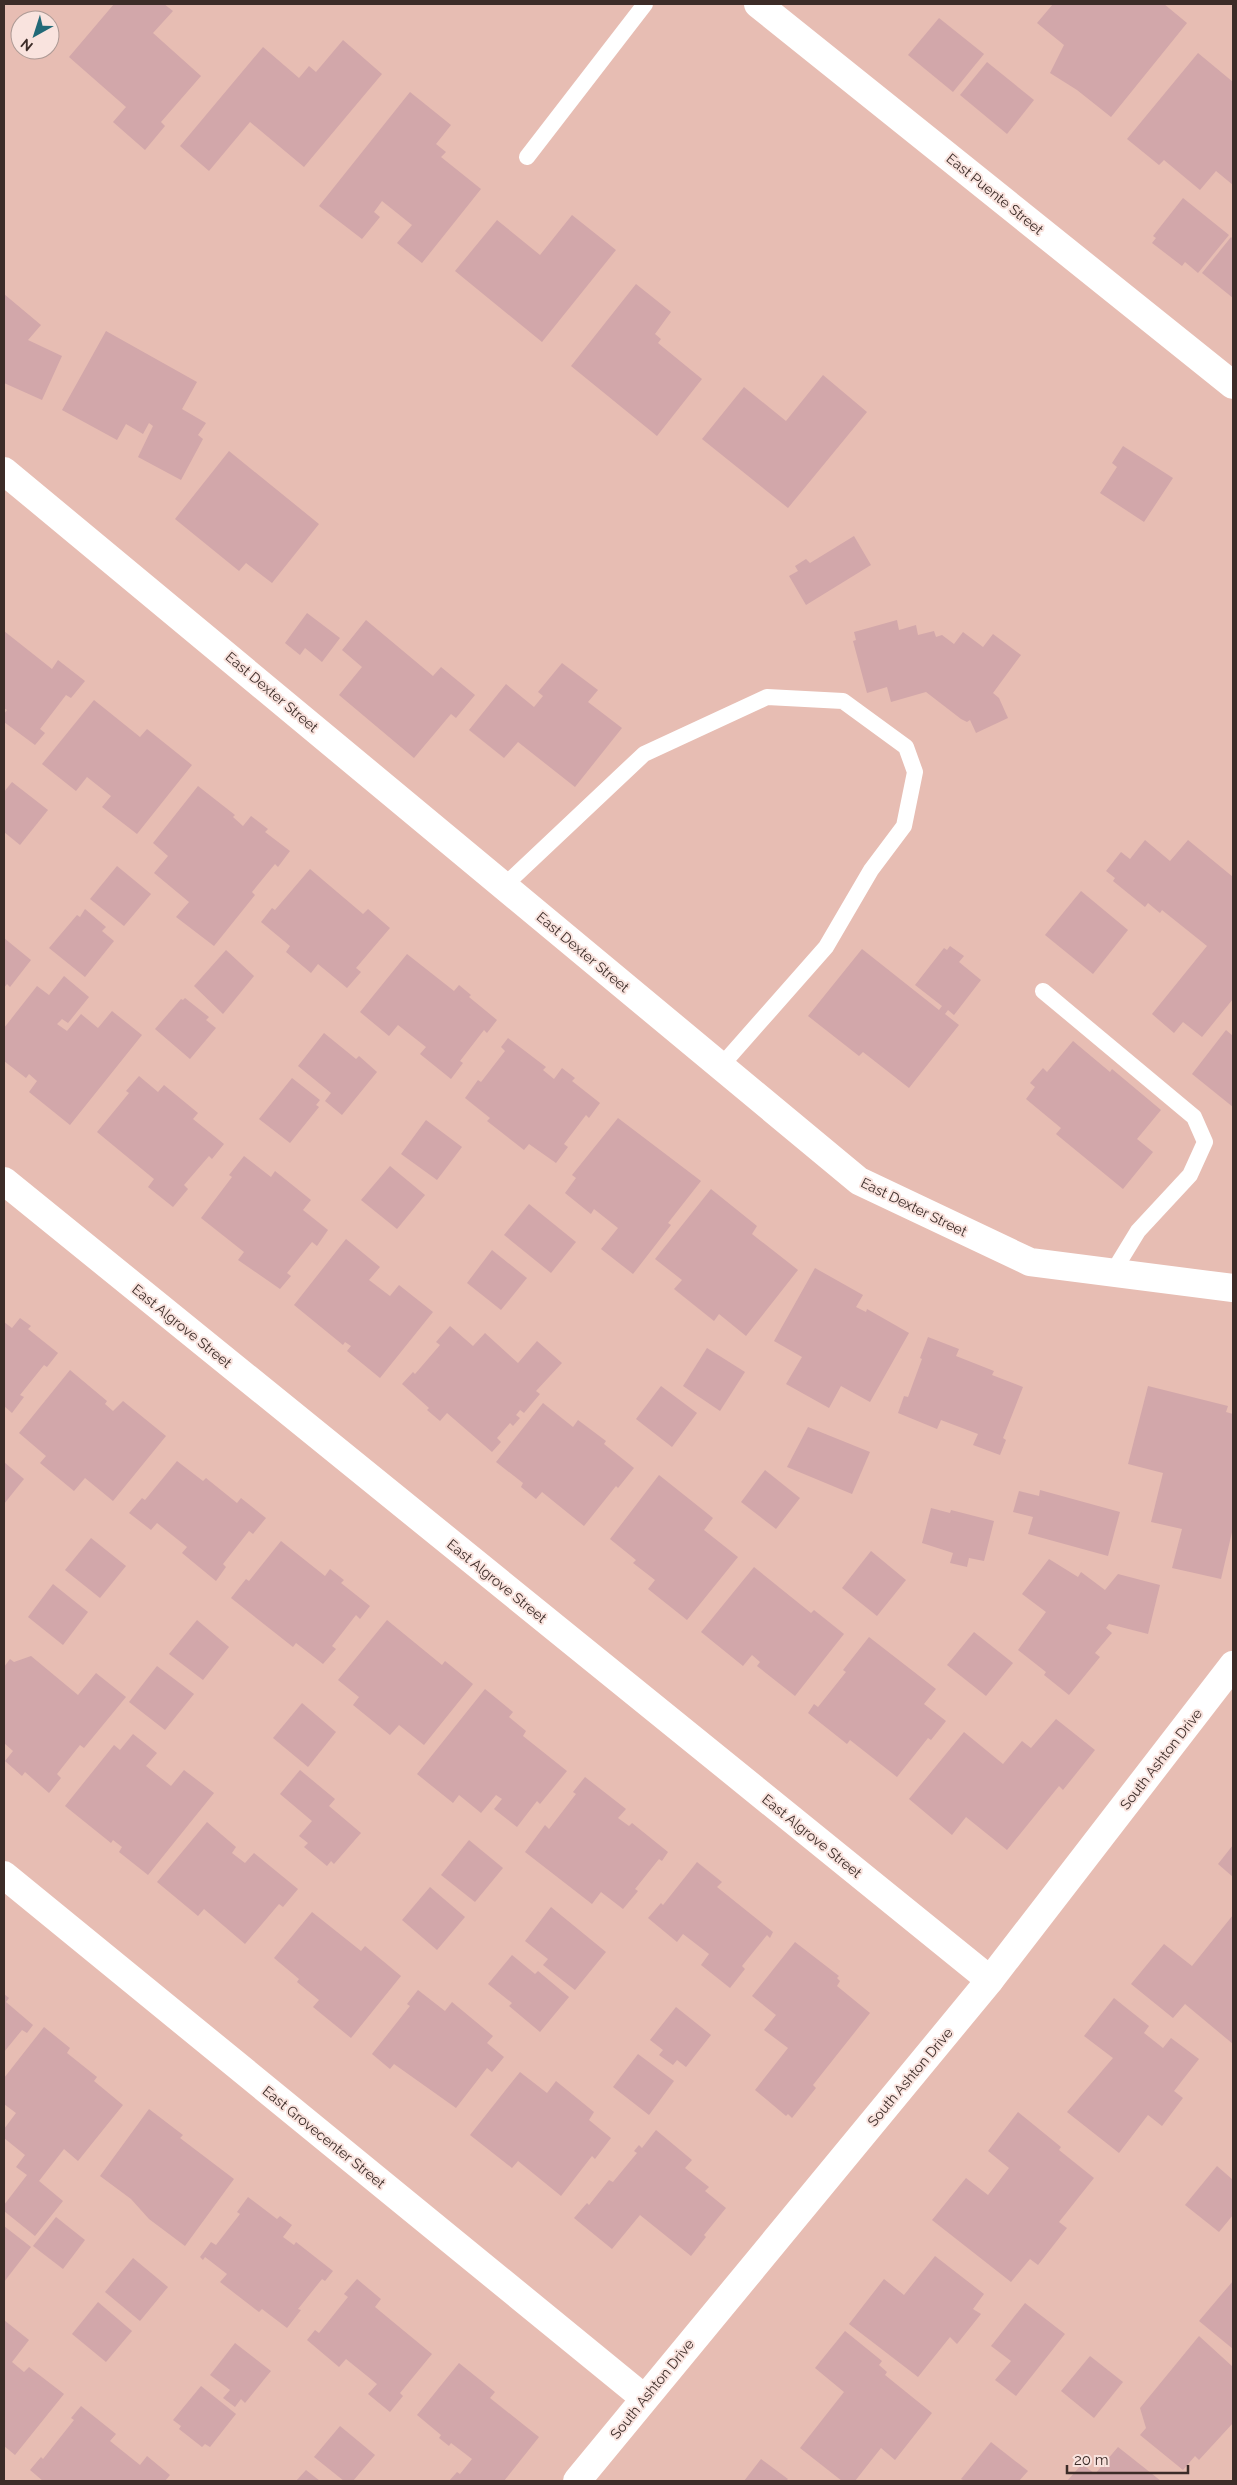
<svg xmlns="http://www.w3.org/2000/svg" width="1237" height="2485" viewBox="0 0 1237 2485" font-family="Raleway,sans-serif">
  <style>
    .building { fill: #d2a7aa }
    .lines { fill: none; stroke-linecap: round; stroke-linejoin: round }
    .lane { stroke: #fff; stroke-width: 16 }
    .street { stroke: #fff; stroke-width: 28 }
    .labels { text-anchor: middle; stroke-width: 4; stroke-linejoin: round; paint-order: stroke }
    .street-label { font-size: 14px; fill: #3c2c28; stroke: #f9e3de }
  </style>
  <rect width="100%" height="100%" fill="#e7bdb3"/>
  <g class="building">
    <polygon points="114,4 164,4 173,11 153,33 201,76 161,122 165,126 145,150 113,122 126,107 69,57"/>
    <polygon points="1053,4 1164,4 1187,23 1111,117 1077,90 1050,73 1064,45 1037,23"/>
    <polygon points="939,18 984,54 953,92 908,55"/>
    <polygon points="343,40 382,74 304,167 250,122 209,171 180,146 263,47 299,78 309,66 316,72"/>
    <polygon points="1198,53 1233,82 1233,185 1216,171 1200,190 1164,160 1159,165 1127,139"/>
    <polygon points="987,62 1034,100 1007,134 960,95"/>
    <polygon points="410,92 451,125 436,144 446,152 441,157 481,189 422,263 397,243 412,225 382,201 374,212 380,217 362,239 319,206"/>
    <polygon points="1183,198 1229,235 1198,273 1185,262 1182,266 1152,243 1156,238 1153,236"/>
    <polygon points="572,215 616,250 542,342 455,271 497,220 540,255"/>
    <polygon points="1231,237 1233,239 1233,298 1202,273"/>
    <polygon points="636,284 671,312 655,334 661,339 658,343 702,379 657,436 571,366"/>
    <polygon points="4,294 41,325 28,340 62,356 42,400 4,383"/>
    <polygon points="106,331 197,382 182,409 206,423 198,435 203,439 181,480 138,457 153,426 149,423 143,434 126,424 117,440 62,410"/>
    <polygon points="823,375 867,412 788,508 702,439 744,387 786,421"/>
    <polygon points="1123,446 1173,478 1144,522 1100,493 1117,467 1112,463"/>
    <polygon points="229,451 319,524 272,583 246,563 239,571 175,519"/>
    <polygon points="854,536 871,565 806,605 789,576 798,571 795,566 806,559 810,563"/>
    <polygon points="307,613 340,638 322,662 305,648 300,655 285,643"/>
    <polygon points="366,620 433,676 441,667 475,695 456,718 451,714 414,758 339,695 362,667 342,650"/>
    <polygon points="897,620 899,630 916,625 918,635 934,631 936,637 942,635 954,644 963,632 983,647 993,634 1021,655 993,693 999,698 1008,718 976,733 970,720 967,722 961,719 926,692 891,702 887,687 867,693 853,641 856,640 854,632"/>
    <polygon points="4,631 52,669 58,660 85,681 71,698 66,695 40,729 45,733 35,745 4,722 4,714 7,710 4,708"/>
    <polygon points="562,663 598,690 588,702 622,728 575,787 518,742 504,758 469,730 506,684 534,707 543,696 538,692"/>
    <polygon points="94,700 140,737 147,729 192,765 137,834 102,807 111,796 87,777 76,791 42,764"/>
    <polygon points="12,782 48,810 20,845 4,832 4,792"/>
    <polygon points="198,786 235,815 233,817 243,826 251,816 268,829 265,832 290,851 278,867 275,864 252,892 255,895 214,946 176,917 189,902 154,873 168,856 153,843"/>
    <polygon points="1145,840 1170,861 1188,840 1233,877 1233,999 1202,1037 1183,1022 1174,1033 1152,1014 1207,946 1162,910 1160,913 1148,903 1145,907 1113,881 1115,878 1106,871 1121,852 1130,859"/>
    <polygon points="117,866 151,894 124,926 90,899"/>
    <polygon points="310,869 363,914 368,909 390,928 356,968 361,972 347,988 318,964 311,973 286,952 290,946 261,922 272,908 275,910"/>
    <polygon points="1081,891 1128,930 1093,974 1045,935"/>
    <polygon points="85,909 106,927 102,931 114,941 85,977 49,948 77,915 80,917"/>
    <polygon points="4,938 31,960 10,987 7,984 4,988"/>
    <polygon points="950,946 964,956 959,962 981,980 954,1015 948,1010 945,1014 959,1025 909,1088 863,1052 859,1056 808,1016 862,949 939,1010 942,1006 915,985 944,948 947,950"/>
    <polygon points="226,950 254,976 223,1014 194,986"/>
    <polygon points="407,954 454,991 459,985 471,995 469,997 497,1020 487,1033 484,1030 460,1061 463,1063 451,1079 420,1054 426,1047 398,1025 389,1036 360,1012"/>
    <polygon points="64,976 89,997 68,1023 62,1019 57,1024 67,1031 81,1014 98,1028 112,1011 142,1035 70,1125 29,1092 37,1081 29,1074 26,1078 4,1061 4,1028 37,986 49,995"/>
    <polygon points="185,998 209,1017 206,1020 216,1028 190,1059 155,1029 181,999 183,1000"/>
    <polygon points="1226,1030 1233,1036 1233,1107 1192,1074"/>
    <polygon points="324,1033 356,1059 359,1056 377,1072 342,1115 325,1101 331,1093 298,1066"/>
    <polygon points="508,1038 546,1067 543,1070 554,1079 562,1068 575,1078 572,1081 600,1103 589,1118 586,1115 564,1144 568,1147 556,1163 529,1144 524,1150 487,1121 490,1118 465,1098 478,1080 481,1082 505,1051 501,1047"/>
    <polygon points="1073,1041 1110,1072 1112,1069 1161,1110 1137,1139 1153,1152 1123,1189 1056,1134 1061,1128 1026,1099 1035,1087 1030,1083 1043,1068 1047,1072"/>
    <polygon points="139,1076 158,1092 164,1085 198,1113 193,1119 224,1144 212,1159 209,1156 184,1185 188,1189 173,1207 148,1187 154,1179 97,1132 129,1093 126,1091"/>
    <polygon points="292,1078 320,1100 316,1105 319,1107 290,1143 259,1119"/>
    <polygon points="618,1118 701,1181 668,1223 671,1225 633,1274 601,1249 618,1228 594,1209 591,1214 565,1193 576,1178 572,1175"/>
    <polygon points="426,1120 462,1147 437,1180 401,1154"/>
    <polygon points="244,1156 271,1177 275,1171 311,1200 303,1210 328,1230 317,1246 312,1242 287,1273 291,1276 280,1289 238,1260 244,1252 201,1218 232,1177 229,1175"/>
    <polygon points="390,1166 425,1195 397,1229 361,1200"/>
    <polygon points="711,1189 757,1226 752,1234 798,1270 746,1336 719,1314 714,1321 674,1289 682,1280 655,1259"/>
    <polygon points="529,1204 576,1242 551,1273 504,1235"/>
    <polygon points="346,1239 380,1267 369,1280 390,1296 399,1285 433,1312 380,1378 347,1351 351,1346 345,1342 343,1345 294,1305"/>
    <polygon points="492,1250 527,1278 501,1310 467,1283"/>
    <polygon points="815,1268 863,1295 856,1307 866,1312 867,1309 909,1333 870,1402 841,1386 829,1408 786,1384 802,1357 774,1341"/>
    <polygon points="20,1318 31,1326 28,1329 58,1353 47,1367 44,1365 20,1395 24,1397 12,1413 4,1406 4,1322 12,1328"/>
    <polygon points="450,1326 473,1346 485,1333 518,1363 537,1341 562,1363 536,1391 540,1394 524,1413 520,1410 516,1415 520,1418 513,1426 510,1423 497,1438 501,1442 492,1452 447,1413 440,1421 427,1410 429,1408 402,1384 413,1372 415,1374 440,1345 436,1342"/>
    <polygon points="928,1337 959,1349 956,1356 994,1371 992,1375 1023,1387 1003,1438 1006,1440 1000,1455 973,1445 978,1434 941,1420 937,1429 898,1413 904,1396 908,1397 922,1359 920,1358"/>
    <polygon points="707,1348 745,1372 720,1411 683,1386"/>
    <polygon points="70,1370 107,1401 105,1404 113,1411 123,1401 166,1436 113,1501 85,1478 74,1491 40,1463 46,1456 19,1433"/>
    <polygon points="661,1386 697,1413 672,1447 636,1419"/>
    <polygon points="1148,1386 1228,1406 1226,1412 1233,1414 1233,1528 1221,1579 1172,1568 1182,1529 1151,1522 1163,1473 1128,1464"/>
    <polygon points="543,1403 573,1427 578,1420 606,1441 604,1444 634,1468 618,1488 616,1486 584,1526 542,1492 536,1499 521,1487 523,1483 496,1462"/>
    <polygon points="808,1427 870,1452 852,1494 787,1467"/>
    <polygon points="177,1461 203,1481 206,1478 237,1503 241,1498 266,1518 253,1534 249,1531 223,1564 226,1567 216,1581 182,1553 187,1547 157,1523 151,1530 129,1513 142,1498 145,1500"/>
    <polygon points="4,1462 24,1479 4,1504"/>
    <polygon points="765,1470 800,1498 776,1529 741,1502"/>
    <polygon points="659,1475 713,1518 704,1530 738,1557 687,1620 648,1589 655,1580 633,1563 636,1560 610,1539"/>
    <polygon points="1040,1490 1120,1512 1108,1556 1028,1534 1033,1517 1013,1512 1019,1491 1039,1496"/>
    <polygon points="931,1508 950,1513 951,1510 994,1521 984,1561 969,1558 967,1567 950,1563 953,1553 922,1543"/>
    <polygon points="91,1538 126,1566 100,1598 65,1570"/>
    <polygon points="281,1541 325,1576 330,1569 344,1580 341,1583 370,1606 360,1619 356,1615 332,1646 336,1649 323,1664 296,1643 293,1647 231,1598 246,1579 249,1581"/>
    <polygon points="871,1551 906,1580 877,1616 842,1588"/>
    <polygon points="1049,1559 1078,1577 1081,1572 1105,1590 1118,1574 1160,1585 1148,1634 1109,1624 1106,1628 1112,1633 1095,1653 1100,1657 1069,1695 1044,1675 1046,1672 1018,1650 1046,1612 1022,1594"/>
    <polygon points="754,1567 811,1613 814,1610 844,1634 795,1696 757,1666 760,1662 752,1655 743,1666 701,1632"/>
    <polygon points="53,1584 88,1612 63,1645 28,1617"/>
    <polygon points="197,1620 229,1647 203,1680 169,1654"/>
    <polygon points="387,1620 442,1665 445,1661 473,1684 424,1745 399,1725 390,1735 353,1705 359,1697 338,1680"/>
    <polygon points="974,1632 1013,1663 986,1696 947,1665"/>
    <polygon points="869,1637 936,1689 924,1704 946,1721 931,1740 928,1738 897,1777 850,1740 847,1744 808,1713 814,1704 818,1707 846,1672 843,1670"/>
    <polygon points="31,1656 78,1695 96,1673 126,1697 84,1748 80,1745 57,1774 61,1778 49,1793 25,1772 22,1776 5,1761 13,1751 4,1743 4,1667 10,1659 14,1662"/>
    <polygon points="157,1666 194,1694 165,1730 129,1702"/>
    <polygon points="485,1689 513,1712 509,1717 526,1731 523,1736 567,1771 540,1804 537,1801 517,1827 494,1809 502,1799 496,1795 481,1813 459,1795 453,1803 417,1774"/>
    <polygon points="302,1703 336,1732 308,1767 273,1738"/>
    <polygon points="1056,1719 1095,1750 1063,1790 1059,1786 1007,1850 966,1817 952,1835 909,1799 964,1732 1003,1764 1022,1741 1031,1748"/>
    <polygon points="133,1734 157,1753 146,1766 171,1786 184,1770 214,1793 148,1875 119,1852 122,1847 113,1840 111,1843 65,1806 114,1745 120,1750"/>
    <polygon points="300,1770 335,1799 329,1806 361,1833 334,1864 331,1861 327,1866 304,1847 308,1843 299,1836 312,1821 280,1794"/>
    <polygon points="585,1777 626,1809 618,1818 629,1826 632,1823 668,1852 662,1861 659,1859 635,1889 638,1891 623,1909 601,1892 592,1904 525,1852 545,1825 549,1829 576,1794 573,1792"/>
    <polygon points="207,1822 236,1847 232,1853 245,1863 254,1853 298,1889 283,1907 279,1904 245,1944 204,1909 198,1916 157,1882"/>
    <polygon points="469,1840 503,1868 475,1902 441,1875"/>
    <polygon points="1233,1845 1233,1877 1218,1864"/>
    <polygon points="697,1862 722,1882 717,1887 773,1932 770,1938 767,1935 742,1966 745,1969 730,1988 701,1965 709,1954 683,1934 677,1942 648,1918 661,1903 663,1905"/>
    <polygon points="430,1887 465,1917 437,1950 402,1920"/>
    <polygon points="551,1907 606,1952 575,1990 543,1965 548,1959 525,1941"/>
    <polygon points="312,1912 361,1951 365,1946 401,1976 351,2038 313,2007 319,2000 297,1982 299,1979 274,1958"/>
    <polygon points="1233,1915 1233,2044 1185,2004 1173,2018 1131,1984 1164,1944 1192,1966"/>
    <polygon points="795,1942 839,1976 837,1978 840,1981 837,1986 870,2013 813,2085 816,2088 792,2118 788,2114 786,2116 755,2090 788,2048 764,2030 776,2015 752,1996"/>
    <polygon points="512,1955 535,1974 538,1971 569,1997 540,2032 509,2006 512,2003 488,1984"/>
    <polygon points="418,1990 445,2011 452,2002 493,2036 487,2043 504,2057 492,2072 487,2068 456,2108 394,2064 390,2069 372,2054 410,2006 407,2004"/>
    <polygon points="4,1994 9,1998 6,2002 33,2025 27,2033 22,2030 4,2052"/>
    <polygon points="1114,1998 1149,2026 1144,2033 1163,2048 1171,2038 1199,2059 1174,2091 1183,2098 1162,2126 1148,2115 1119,2153 1067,2112 1113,2058 1084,2036"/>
    <polygon points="676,2007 711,2035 686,2067 677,2060 673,2065 659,2055 663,2050 650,2040"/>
    <polygon points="44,2027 70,2048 67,2053 97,2077 94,2081 123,2105 78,2161 64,2149 39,2181 63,2201 35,2236 4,2211 4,2205 27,2175 16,2167 25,2155 4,2138 4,2129 16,2113 4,2104 4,2078"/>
    <polygon points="638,2054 674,2081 649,2115 613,2087"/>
    <polygon points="520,2072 547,2093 556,2081 594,2112 589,2120 611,2138 595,2159 592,2156 561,2196 518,2161 512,2168 470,2135"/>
    <polygon points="149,2109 183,2135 180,2138 234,2179 185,2246 149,2219 131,2199 100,2176"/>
    <polygon points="1018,2112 1061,2147 1059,2150 1094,2178 1059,2222 1067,2228 1038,2265 1030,2259 1011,2282 932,2220 966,2178 988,2195 1009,2168 988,2151"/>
    <polygon points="656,2130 692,2160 685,2168 709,2187 705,2191 726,2208 704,2235 706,2237 691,2256 640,2215 612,2249 574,2218 587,2203 589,2205 609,2180 613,2182 637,2153 634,2151 639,2145 642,2148"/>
    <polygon points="1217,2166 1233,2180 1233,2215 1219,2232 1185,2205"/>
    <polygon points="248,2197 277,2219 280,2216 292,2225 283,2237 294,2245 296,2242 333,2271 325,2281 322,2279 298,2309 301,2310 287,2328 262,2309 259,2312 220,2282 227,2274 205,2257 203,2260 200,2257 211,2242 216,2245 240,2214 237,2212"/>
    <polygon points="56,2217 85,2240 63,2269 33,2246"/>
    <polygon points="4,2226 31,2247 4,2282"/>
    <polygon points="935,2256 984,2294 973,2309 981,2314 957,2344 950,2337 918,2377 849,2324 884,2279 904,2295"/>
    <polygon points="133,2258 168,2287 140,2321 105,2292"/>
    <polygon points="357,2279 381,2299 375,2307 432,2354 400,2393 403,2396 390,2412 368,2394 377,2384 346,2359 339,2367 307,2340 315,2330 319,2333 348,2297 344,2294"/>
    <polygon points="1233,2281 1233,2349 1199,2321"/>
    <polygon points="98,2302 132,2331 106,2362 72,2334"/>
    <polygon points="1025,2303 1065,2334 1016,2396 995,2380 1011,2361 991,2346"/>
    <polygon points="4,2320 29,2340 12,2362 24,2372 29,2367 64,2394 15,2455 4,2446"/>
    <polygon points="845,2331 882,2361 879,2365 887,2372 885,2375 932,2413 895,2460 881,2448 855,2481 842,2481 800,2448 844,2392 815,2368"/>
    <polygon points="1199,2336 1233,2367 1233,2423 1199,2460 1195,2456 1183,2470 1140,2435 1146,2428 1140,2408"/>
    <polygon points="235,2343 271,2371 245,2403 241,2399 235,2407 223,2398 230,2390 210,2375"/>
    <polygon points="1090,2356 1123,2382 1094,2418 1061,2391"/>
    <polygon points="459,2363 495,2392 490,2398 539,2437 504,2481 449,2481 457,2472 460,2474 472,2459 451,2443 449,2446 439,2438 441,2435 417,2415"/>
    <polygon points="201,2386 236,2414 210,2447 205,2444 202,2447 179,2429 181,2426 173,2420"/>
    <polygon points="81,2406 116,2434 110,2441 140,2465 147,2456 170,2475 165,2481 43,2481 30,2470 41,2457 43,2459 74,2420 71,2418"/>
    <polygon points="340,2426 375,2455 353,2481 344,2481 314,2457"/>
    <polygon points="991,2442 1028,2471 1019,2481 965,2481 961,2479"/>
    <polygon points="1118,2447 1161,2481 1067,2481 1082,2464 1095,2474"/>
    <polygon points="761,2459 788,2479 786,2481 744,2481"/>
    <polygon points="306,2470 320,2481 296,2481"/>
  </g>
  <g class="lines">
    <g class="lane">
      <polyline points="527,157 645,4"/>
      <polyline points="504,886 644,754 767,697 843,701 906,747 915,772 904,826 871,870 826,947 721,1066"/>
      <polyline points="1043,991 1194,1117 1205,1142 1190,1175 1138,1231 1113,1272"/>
    </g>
    <g class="street">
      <polyline points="758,4 1233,385"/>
      <polyline points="4,471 859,1181 1030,1262 1233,1288"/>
      <polyline points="4,1181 990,1980"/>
      <polyline points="4,1875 644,2398"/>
      <polyline points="577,2481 990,1980 1233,1665"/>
    </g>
  </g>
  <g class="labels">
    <g class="street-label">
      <text transform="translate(995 194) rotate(39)" y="5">East Puente Street</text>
      <text transform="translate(272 692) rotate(40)" y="5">East Dexter Street</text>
      <text transform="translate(583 952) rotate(40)" y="5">East Dexter Street</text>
      <text transform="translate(914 1207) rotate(26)" y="5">East Dexter Street</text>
      <text transform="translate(182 1326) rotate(39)" y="5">East Algrove Street</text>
      <text transform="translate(497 1581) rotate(39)" y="5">East Algrove Street</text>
      <text transform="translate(1161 1759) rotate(-52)" y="5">South Ashton Drive</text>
      <text transform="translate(812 1836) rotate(39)" y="5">East Algrove Street</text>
      <text transform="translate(910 2077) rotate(-50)" y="5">South Ashton Drive</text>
      <text transform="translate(324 2137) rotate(39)" y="5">East Grovecenter Street</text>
      <text transform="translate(652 2389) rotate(-51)" y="5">South Ashton Drive</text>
    </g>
  </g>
  <rect width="1237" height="2485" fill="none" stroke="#3c2c28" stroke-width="10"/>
  <g transform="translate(35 35) rotate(219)"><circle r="24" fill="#f9e3de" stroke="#ad9a95"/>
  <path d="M0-4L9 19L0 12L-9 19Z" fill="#226977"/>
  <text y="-8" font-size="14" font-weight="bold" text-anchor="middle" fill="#3c2c28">N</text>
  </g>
  <path d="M1067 2465v8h121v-8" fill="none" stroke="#3c2c28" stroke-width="2.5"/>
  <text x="1074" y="2465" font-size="15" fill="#3c2c28" stroke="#f9e3de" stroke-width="4" paint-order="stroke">20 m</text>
</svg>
